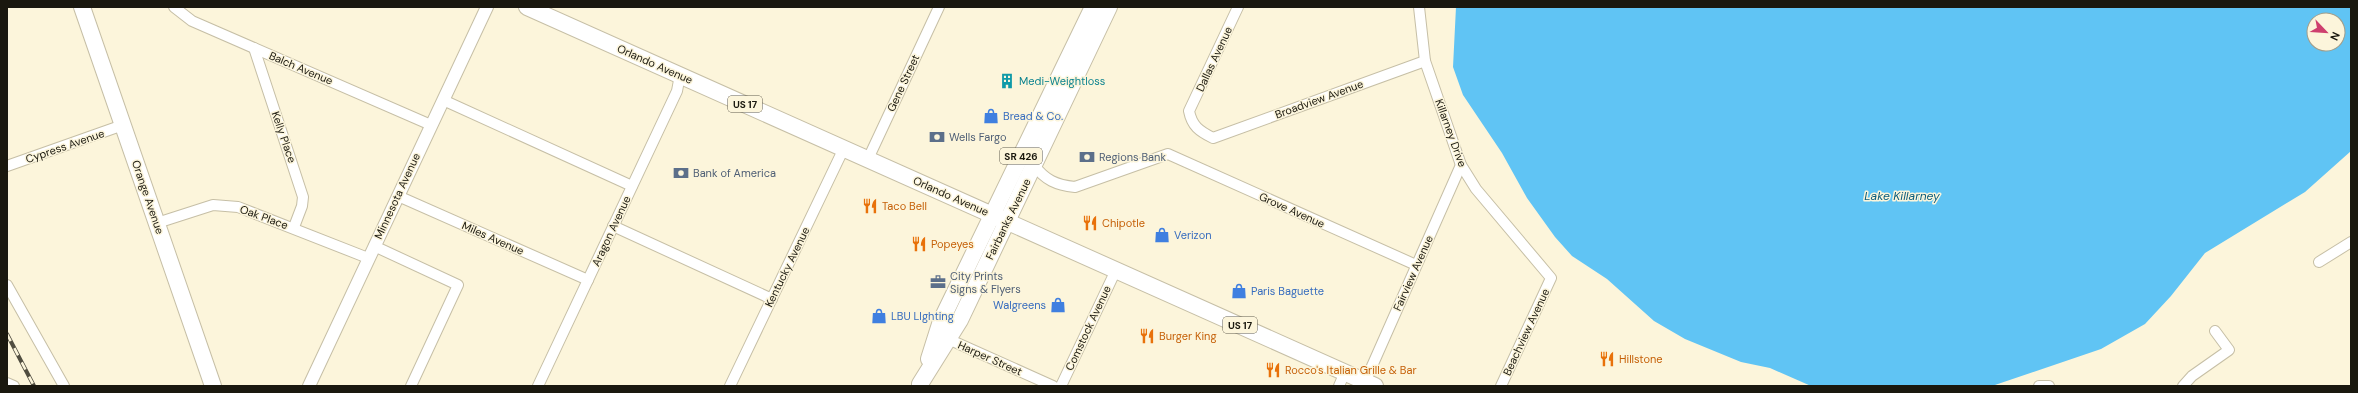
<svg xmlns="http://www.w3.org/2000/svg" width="2358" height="393" viewBox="0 0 2358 393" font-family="'DM Sans',sans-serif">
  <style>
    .water { fill: #60c4f4; fill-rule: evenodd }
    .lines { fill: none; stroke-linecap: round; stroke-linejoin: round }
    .minor-casing { stroke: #c6bfa6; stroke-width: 12 }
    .tertiary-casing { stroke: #c6bfa6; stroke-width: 14 }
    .primary-casing { stroke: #c6bfa6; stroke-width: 18 }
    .minor { stroke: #fff; stroke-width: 10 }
    .tertiary { stroke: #fff; stroke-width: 12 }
    .primary { stroke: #fff; stroke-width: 16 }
    .rail-casing { stroke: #504d40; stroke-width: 4 }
    .rail { stroke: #fcf5db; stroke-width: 2.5; stroke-dasharray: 8; stroke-linecap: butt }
    .labels { text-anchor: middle; stroke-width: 3; stroke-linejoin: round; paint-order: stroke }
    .shield { fill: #fcf5db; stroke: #5e5a4c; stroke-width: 1 }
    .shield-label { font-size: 10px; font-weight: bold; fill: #1a180f }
    .street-label { font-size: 11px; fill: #1a180f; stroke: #fcf5db }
    .culture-label { font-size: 11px; fill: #0d838f; stroke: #fcf5db; text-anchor: start }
    .shop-label { font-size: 11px; fill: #366cbe; stroke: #fcf5db; text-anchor: start }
    .service-label { font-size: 11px; fill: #4e5e75; stroke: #fcf5db; text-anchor: start }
    .food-label { font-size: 11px; fill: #c56008; stroke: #fcf5db; text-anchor: start }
    .water-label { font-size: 12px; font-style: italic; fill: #0a5c7c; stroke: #fcf5db }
  </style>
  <rect width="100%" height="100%" fill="#fcf5db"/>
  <path class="water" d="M1456,7H2351V151L2305,192L2205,253L2171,296L2145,324L2101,349L1992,386H1811L1770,368L1741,362L1685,339L1654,321L1607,279L1572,256L1555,237L1527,198L1502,153L1463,95L1453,67ZM2314,20H2338V44H2314Z"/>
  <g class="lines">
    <defs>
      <g id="minor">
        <polyline points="174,7 192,21 431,125"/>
        <path d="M1238,7L1189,111C1192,126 1199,131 1213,138L1425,61"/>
        <polyline points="1419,7 1425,61 1461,165 1476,189 1551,278 1501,386"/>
        <polyline points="254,48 303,197 302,206 294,227"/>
        <polyline points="443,100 632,186"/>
        <polyline points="868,159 939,7"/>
        <path d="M1034,165C1045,180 1056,185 1075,187L1168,154L1416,265"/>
        <polyline points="7,166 123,125"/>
        <polyline points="398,196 588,280"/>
        <polyline points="157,223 213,205 238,207 368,258"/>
        <polyline points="613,226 772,299"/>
        <polyline points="374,246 458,285 411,386"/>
        <polyline points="2319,262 2351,242"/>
        <polyline points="7,285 64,386"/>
        <polyline points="948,339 1053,386"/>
        <polyline points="1365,382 1461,165"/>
        <polyline points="7,383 14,386"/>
        <polyline points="538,386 677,91 680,75"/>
        <polyline points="730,386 844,148"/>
        <polyline points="1061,386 1116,270"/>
        <polyline points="1339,386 1345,372"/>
        <polyline points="2039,386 2049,386"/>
        <polyline points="2183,386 2192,376 2229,350 2215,331"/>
      </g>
      <polyline id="tertiary" points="309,386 487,7"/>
      <g id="primary">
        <polyline points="82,7 213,386"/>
        <polyline points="527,7 1375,386"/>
        <polyline points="929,359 941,321 1093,7"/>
        <polyline points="920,384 960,320 1109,7"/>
      </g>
    </defs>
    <use href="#minor" class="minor-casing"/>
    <use href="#tertiary" class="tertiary-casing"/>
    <use href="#primary" class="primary-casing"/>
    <use href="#minor" class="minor"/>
    <use href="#tertiary" class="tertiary"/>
    <use href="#primary" class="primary"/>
    <defs>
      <polyline id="rail" points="7,334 34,386"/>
    </defs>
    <use href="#rail" class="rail-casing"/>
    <use href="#rail" class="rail"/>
  </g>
  <defs>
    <symbol id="building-bare" viewBox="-9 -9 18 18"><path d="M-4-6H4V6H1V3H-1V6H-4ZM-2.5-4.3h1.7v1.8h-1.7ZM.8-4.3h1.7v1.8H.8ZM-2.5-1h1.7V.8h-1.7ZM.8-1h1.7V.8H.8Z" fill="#0f9aa8" stroke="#fcf5db" stroke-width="2.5" paint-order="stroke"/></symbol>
    <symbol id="shop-bare" viewBox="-9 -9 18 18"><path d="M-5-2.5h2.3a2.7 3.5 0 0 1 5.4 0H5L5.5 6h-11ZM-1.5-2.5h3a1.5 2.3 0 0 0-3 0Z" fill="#3f7fe0" stroke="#fcf5db" stroke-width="2.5" paint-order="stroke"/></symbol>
    <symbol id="bank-bare" viewBox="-9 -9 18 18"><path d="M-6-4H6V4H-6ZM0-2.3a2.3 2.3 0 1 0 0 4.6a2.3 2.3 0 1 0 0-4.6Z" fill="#5c6f8a" stroke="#fcf5db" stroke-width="2.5" paint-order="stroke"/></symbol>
    <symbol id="restaurant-bare" viewBox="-9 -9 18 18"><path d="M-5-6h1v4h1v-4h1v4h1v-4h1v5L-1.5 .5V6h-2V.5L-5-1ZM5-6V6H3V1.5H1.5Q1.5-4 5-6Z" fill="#e8710a" stroke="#fcf5db" stroke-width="2.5" paint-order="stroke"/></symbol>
    <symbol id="office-bare" viewBox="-9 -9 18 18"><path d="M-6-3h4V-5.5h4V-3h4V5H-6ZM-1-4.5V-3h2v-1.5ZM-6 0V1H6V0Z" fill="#5c6f8a" stroke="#fcf5db" stroke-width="2.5" paint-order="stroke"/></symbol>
  </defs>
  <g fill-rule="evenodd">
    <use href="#building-bare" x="996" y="70" width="22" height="22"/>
    <use href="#shop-bare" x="980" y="105" width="22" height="22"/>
    <use href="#bank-bare" x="926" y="126" width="22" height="22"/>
    <use href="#bank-bare" x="1076" y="146" width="22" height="22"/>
    <use href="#bank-bare" x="670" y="162" width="22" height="22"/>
    <use href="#restaurant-bare" x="859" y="195" width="22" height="22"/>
    <use href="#restaurant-bare" x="1079" y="212" width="22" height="22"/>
    <use href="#shop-bare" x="1151" y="224" width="22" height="22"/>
    <use href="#restaurant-bare" x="908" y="233" width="22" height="22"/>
    <use href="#office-bare" x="927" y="271" width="22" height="22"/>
    <use href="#shop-bare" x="1228" y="280" width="22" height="22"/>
    <use href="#shop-bare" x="1047" y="294" width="22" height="22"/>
    <use href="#shop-bare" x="868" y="305" width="22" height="22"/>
    <use href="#restaurant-bare" x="1136" y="325" width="22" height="22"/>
    <use href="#restaurant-bare" x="1596" y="348" width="22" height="22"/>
    <use href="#restaurant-bare" x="1262" y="359" width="22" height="22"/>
  </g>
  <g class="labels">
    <g class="shield">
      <rect x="728" y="96" width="34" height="16" rx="3"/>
      <rect x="1000" y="148" width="42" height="16" rx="3"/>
      <rect x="1223" y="317" width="34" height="16" rx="3"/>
    </g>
    <g class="shield-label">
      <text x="745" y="108">US 17</text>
      <text x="1021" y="160">SR 426</text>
      <text x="1240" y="329">US 17</text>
    </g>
    <g class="street-label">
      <text transform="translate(1214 59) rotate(-65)" y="4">Dallas Avenue</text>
      <text transform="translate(655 64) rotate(24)" y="4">Orlando Avenue</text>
      <text transform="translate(301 68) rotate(23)" y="4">Balch Avenue</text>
      <text transform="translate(903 83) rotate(-65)" y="4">Gene Street</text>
      <text transform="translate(1319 99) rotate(-20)" y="4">Broadview Avenue</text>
      <text transform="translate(1451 133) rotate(70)" y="4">Killarney Drive</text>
      <text transform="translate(284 137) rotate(71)" y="4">Kelly Place</text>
      <text transform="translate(65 146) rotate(-19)" y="4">Cypress Avenue</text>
      <text transform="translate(397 196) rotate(-65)" y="4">Minnesota Avenue</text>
      <text transform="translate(951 196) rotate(24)" y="4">Orlando Avenue</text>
      <text transform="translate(148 197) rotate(71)" y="4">Orange Avenue</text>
      <text transform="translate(1292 210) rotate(24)" y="4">Grove Avenue</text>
      <text transform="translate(264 217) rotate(20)" y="4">Oak Place</text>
      <text transform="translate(1008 219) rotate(-64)" y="4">Fairbanks Avenue</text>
      <text transform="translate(611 231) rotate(-65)" y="4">Aragon Avenue</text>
      <text transform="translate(493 238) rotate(24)" y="4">Miles Avenue</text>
      <text transform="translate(787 267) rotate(-64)" y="4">Kentucky Avenue</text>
      <text transform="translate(1413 273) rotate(-66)" y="4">Fairview Avenue</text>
      <text transform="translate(1088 328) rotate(-65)" y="4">Comstock Avenue</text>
      <text transform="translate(1526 332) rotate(-65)" y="4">Beachview Avenue</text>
      <text transform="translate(990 358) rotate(24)" y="4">Harper Street</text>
    </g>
    <g class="culture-label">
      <text x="1019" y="85">Medi-Weightloss</text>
    </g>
    <g class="shop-label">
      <text x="1003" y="120">Bread &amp; Co.</text>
      <text x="1174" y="239">Verizon</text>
      <text x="1251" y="295">Paris Baguette</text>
      <text x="1046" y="309" text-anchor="end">Walgreens</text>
      <text x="891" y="320">LBU LIghting</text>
    </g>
    <g class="service-label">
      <text x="949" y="141">Wells Fargo</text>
      <text x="1099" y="161">Regions Bank</text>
      <text x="693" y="177">Bank of America</text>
      <text x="950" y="280">City Prints<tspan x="950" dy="13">Signs &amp; Flyers</tspan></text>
    </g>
    <g class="food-label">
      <text x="882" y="210">Taco Bell</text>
      <text x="1102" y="227">Chipotle</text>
      <text x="931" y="248">Popeyes</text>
      <text x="1159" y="340">Burger King</text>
      <text x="1619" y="363">Hillstone</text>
      <text x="1285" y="374">Rocco's Italian Grille &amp; Bar</text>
    </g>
    <g class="water-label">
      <text x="1902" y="200">Lake Killarney</text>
    </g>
  </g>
  <rect width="2358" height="393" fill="none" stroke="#1a180f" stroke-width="16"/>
  <g transform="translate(2326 32) rotate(115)"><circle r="19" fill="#fcf5db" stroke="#a29d89"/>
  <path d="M0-3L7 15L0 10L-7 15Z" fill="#ce406e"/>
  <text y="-6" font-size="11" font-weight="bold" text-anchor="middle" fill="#1a180f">N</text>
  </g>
</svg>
